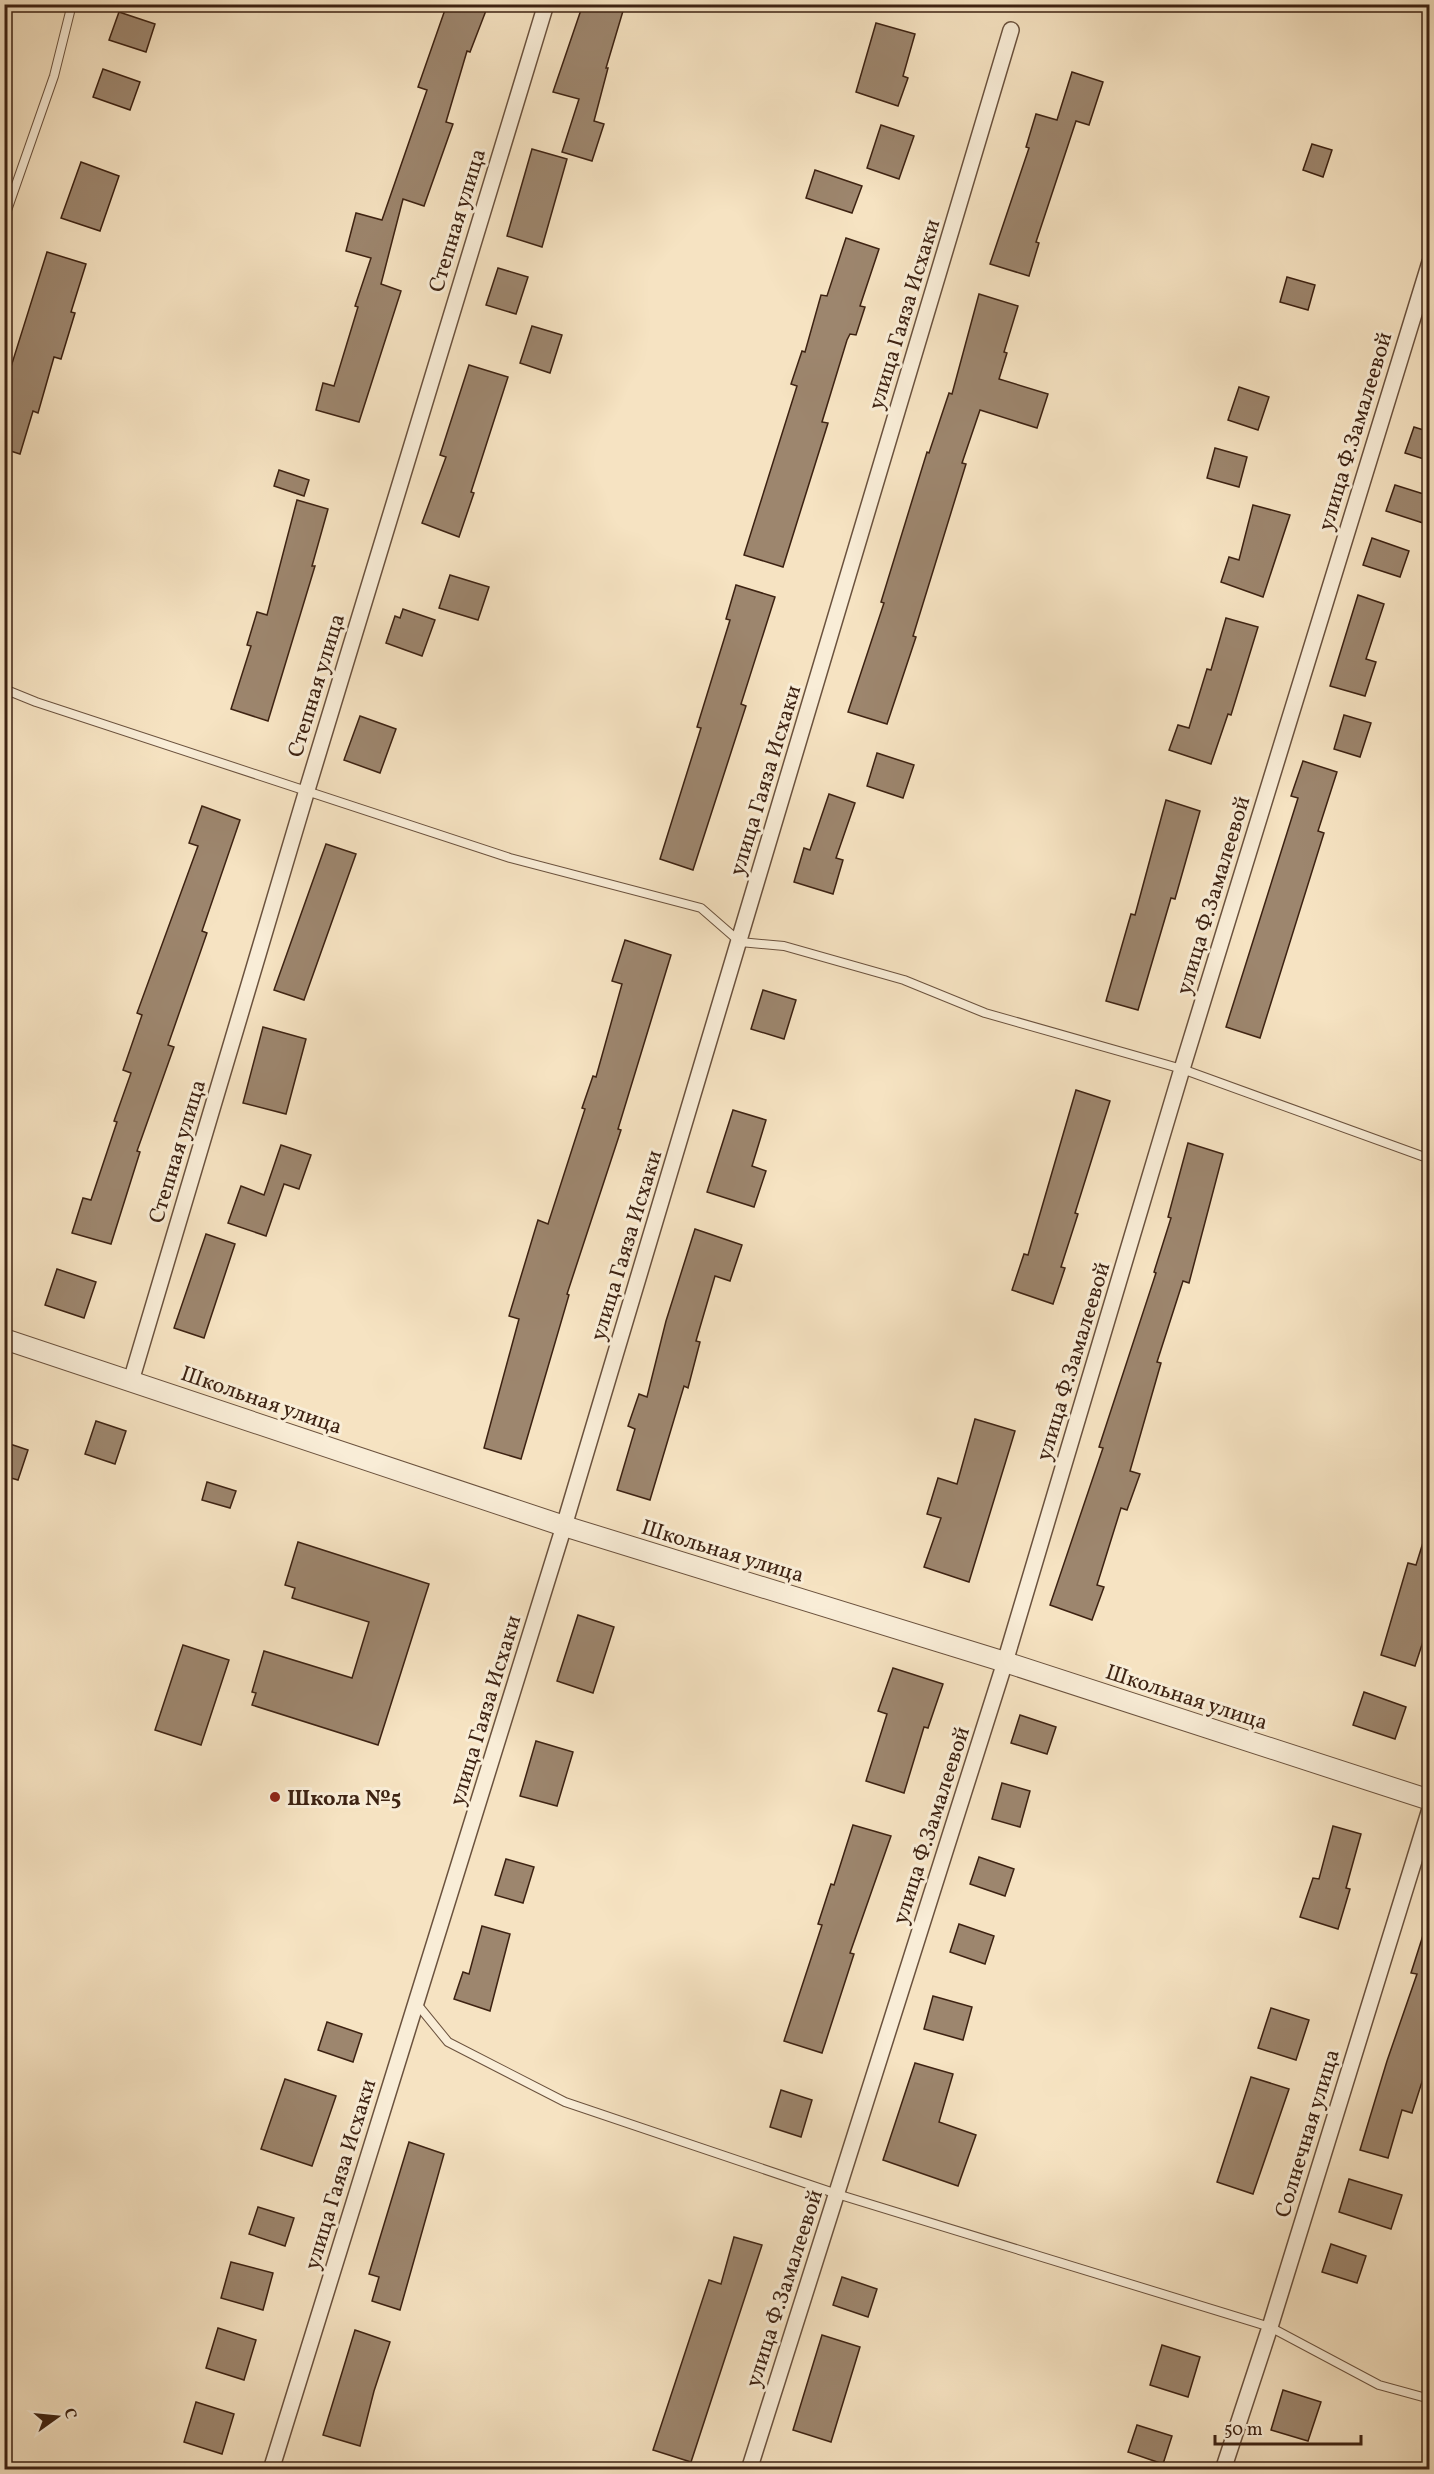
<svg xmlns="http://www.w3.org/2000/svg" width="1434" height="2474" viewBox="0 0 1434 2474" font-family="Vollkorn,serif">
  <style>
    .building { fill: #9d866e; stroke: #3d2212; stroke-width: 1.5 }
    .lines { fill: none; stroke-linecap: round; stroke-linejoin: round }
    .service-casing { stroke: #6b523e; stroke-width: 10 }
    .minor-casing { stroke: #6b523e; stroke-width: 18 }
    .tertiary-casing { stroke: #6b523e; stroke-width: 22 }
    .service { stroke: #f9edd7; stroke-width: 8 }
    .minor { stroke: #f9edd7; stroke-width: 15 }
    .tertiary { stroke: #f9edd7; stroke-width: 20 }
    .poi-dot { fill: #8f2418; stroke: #f9edd7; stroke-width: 2 }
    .labels { text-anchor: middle; stroke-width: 6; stroke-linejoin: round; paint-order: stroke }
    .street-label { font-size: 22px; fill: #3d2212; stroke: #f9edd7 }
    .poi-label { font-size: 22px; font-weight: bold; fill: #3d2212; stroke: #f9edd7; text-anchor: start }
  </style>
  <rect width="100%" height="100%" fill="#f6e3c2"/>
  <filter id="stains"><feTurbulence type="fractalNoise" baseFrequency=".00333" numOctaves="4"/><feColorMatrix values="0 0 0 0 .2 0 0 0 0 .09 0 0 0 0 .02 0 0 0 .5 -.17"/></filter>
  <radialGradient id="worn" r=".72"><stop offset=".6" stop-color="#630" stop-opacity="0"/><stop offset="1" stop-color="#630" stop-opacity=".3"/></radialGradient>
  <g class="building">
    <polygon points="447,4 476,4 487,8 470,52 467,51 446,122 453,124 424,206 403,199 381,284 401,291 359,422 316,410 323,383 334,386 358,307 355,306 371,258 346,251 356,213 382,220 427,90 418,87"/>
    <polygon points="583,4 602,4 623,11 606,68 608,68 594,121 604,124 592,161 562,152 579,99 553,92"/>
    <polygon points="119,12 155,24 146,52 109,40"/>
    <polygon points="876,23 915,34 903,76 908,78 898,106 856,92"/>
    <polygon points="103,69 140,82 130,110 93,97"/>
    <polygon points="1072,72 1103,82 1089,125 1076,121 1036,242 1039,243 1029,276 990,264 1029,148 1026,147 1036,114 1057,120"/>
    <polygon points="881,125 914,136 899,179 867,168"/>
    <polygon points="1312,144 1332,150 1323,177 1303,170"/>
    <polygon points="532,149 567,159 542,247 507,236"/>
    <polygon points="81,162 119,176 100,231 61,218"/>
    <polygon points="815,170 862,186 852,213 806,198"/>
    <polygon points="846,238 879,249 860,306 865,307 856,335 850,334 847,340 822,422 828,423 783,567 744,555 797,386 791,384 802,351 805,352 821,295 827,296"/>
    <polygon points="47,252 86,264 71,312 75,313 61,359 54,357 38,413 33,411 20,454 4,449 4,389"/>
    <polygon points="498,268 528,277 516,314 486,305"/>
    <polygon points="1287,277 1315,285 1308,310 1280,302"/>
    <polygon points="979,294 1018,306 1004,352 1007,353 999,379 1048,394 1037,428 980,410 962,463 966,464 913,636 916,637 887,724 848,712 884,603 881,602 927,452 929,453 949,393 952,394"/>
    <polygon points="532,326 562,335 550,373 520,363"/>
    <polygon points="469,365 508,377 471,492 474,493 459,537 422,523 446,457 440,455"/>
    <polygon points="1239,387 1269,397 1258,430 1228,420"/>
    <polygon points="1414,427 1430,432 1430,461 1405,453"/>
    <polygon points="1215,448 1247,457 1239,487 1207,478"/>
    <polygon points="279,470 309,480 304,496 274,486"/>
    <polygon points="1395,485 1430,496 1423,523 1386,511"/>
    <polygon points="297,500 328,509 312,566 315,566 268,721 231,709 251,646 247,645 257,612 267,615"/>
    <polygon points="1253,505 1290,515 1263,597 1221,582 1229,557 1239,560"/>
    <polygon points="1372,538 1409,551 1400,577 1363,565"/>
    <polygon points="450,575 489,587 478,620 439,608"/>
    <polygon points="736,585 775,597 741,704 746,706 693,870 660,859 701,728 697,727 730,620 726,619"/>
    <polygon points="1358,595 1384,604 1366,659 1376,662 1365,696 1330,686"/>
    <polygon points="403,609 435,620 422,656 386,643 395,616 400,618"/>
    <polygon points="1226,618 1258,627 1231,715 1228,714 1211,764 1169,750 1178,725 1189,728 1207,669 1211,670"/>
    <polygon points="1344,715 1371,723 1360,757 1334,749"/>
    <polygon points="360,716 396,729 380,773 344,760"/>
    <polygon points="877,753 914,765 903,798 867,786"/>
    <polygon points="1303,761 1337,772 1318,831 1324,833 1260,1038 1226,1027 1298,798 1291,796"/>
    <polygon points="829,794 855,803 836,858 843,860 833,894 794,882 804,848 810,850"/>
    <polygon points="1166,800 1200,811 1175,899 1171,898 1138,1010 1106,1001 1131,914 1135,915"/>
    <polygon points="202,806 240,820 202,931 207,933 168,1045 174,1047 137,1151 140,1152 111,1244 72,1233 83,1198 91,1200 117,1122 114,1121 131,1073 123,1070 142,1015 137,1013 198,846 189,843"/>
    <polygon points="326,844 356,854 304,1000 274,990"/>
    <polygon points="625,940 671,955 618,1129 621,1130 567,1294 569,1295 521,1459 484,1448 519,1319 509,1316 538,1220 548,1224 585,1109 582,1108 593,1076 596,1077 622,984 612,981"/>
    <polygon points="763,990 796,1000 784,1039 751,1029"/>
    <polygon points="263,1027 306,1039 286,1114 243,1103"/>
    <polygon points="1076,1090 1110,1101 1075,1213 1078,1214 1061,1267 1065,1268 1053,1304 1012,1290 1024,1254 1028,1255"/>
    <polygon points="733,1110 766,1120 752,1166 766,1171 754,1207 707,1192"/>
    <polygon points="1188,1143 1223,1154 1189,1283 1183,1281 1157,1362 1161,1363 1130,1471 1140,1474 1127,1510 1121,1508 1097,1585 1104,1587 1092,1620 1050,1605 1103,1448 1099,1447 1156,1273 1154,1272 1171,1218 1168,1217"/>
    <polygon points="281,1145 311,1155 299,1189 284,1184 266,1236 228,1223 241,1186 264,1195"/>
    <polygon points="695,1229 742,1245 730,1281 715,1276 696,1341 700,1342 688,1388 684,1386 650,1500 617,1490 635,1429 628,1426 639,1394 647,1397 666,1321"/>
    <polygon points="206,1234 235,1244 204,1338 174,1328"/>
    <polygon points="57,1269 96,1282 84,1318 45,1305"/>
    <polygon points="975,1419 1015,1431 969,1582 924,1567 941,1518 927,1514 938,1478 957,1484"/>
    <polygon points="96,1421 126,1431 115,1464 85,1454"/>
    <polygon points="4,1442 28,1450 18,1480 4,1476"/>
    <polygon points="207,1482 236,1491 230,1508 202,1500"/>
    <polygon points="1426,1533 1430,1534 1430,1620 1415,1666 1381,1655 1408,1563 1416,1565"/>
    <polygon points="298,1542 429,1584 378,1745 252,1705 256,1693 252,1692 264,1651 352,1678 369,1622 292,1598 295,1588 285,1585"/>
    <polygon points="578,1615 614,1627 593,1693 557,1681"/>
    <polygon points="183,1645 229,1660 201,1745 155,1730"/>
    <polygon points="893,1668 943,1684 928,1728 924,1727 904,1793 866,1781 887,1714 878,1711"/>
    <polygon points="1364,1692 1406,1707 1395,1739 1353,1725"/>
    <polygon points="1020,1715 1056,1727 1047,1754 1011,1743"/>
    <polygon points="536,1741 573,1752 557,1806 520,1796"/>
    <polygon points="1002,1783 1030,1791 1020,1827 992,1819"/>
    <polygon points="853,1825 891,1836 850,1953 854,1954 822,2053 784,2041 822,1925 818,1924 831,1884 834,1885"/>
    <polygon points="1333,1826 1361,1834 1346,1888 1350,1889 1338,1929 1300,1917 1313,1878 1319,1879"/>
    <polygon points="979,1857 1014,1869 1005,1896 970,1884"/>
    <polygon points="506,1859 534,1867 523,1903 495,1895"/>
    <polygon points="959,1924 994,1936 985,1964 950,1952"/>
    <polygon points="482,1926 510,1934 490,2011 454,1999 463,1972 469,1974"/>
    <polygon points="1426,1926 1430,1927 1430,2057 1412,2113 1402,2110 1388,2158 1360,2150 1387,2061 1417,1974 1411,1973"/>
    <polygon points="933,1996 972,2007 963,2040 924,2029"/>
    <polygon points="1271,2008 1309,2020 1296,2060 1258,2048"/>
    <polygon points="327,2022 362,2034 353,2062 318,2050"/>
    <polygon points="915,2063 953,2074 939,2122 976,2135 958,2186 883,2160"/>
    <polygon points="1251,2077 1289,2089 1253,2194 1217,2182"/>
    <polygon points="285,2079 336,2096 312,2166 261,2149"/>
    <polygon points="781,2090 812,2100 801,2137 770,2127"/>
    <polygon points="409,2142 444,2154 400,2310 372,2301 379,2277 369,2274"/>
    <polygon points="1349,2179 1402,2195 1391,2229 1339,2212"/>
    <polygon points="258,2207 294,2218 285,2246 249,2234"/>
    <polygon points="734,2237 762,2245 691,2462 653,2450 709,2280 721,2284"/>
    <polygon points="1331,2244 1366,2256 1357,2283 1322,2272"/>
    <polygon points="231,2262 273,2273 263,2310 221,2298"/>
    <polygon points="842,2277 877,2289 868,2317 833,2305"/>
    <polygon points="218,2328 256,2340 244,2380 206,2368"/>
    <polygon points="355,2330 390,2342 374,2391 360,2446 323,2435"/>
    <polygon points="822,2335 860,2347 831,2442 793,2430"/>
    <polygon points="1162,2345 1200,2357 1188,2397 1150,2385"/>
    <polygon points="1283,2390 1321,2402 1308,2441 1271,2430"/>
    <polygon points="196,2402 234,2414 222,2454 184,2442"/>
    <polygon points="1137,2425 1172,2436 1163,2464 1128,2452"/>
  </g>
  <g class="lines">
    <defs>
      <g id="service">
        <polyline points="4,219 54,76 72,4"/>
        <polyline points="4,689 36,702 510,858 701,908 740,942 784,946 904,980 985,1013 1182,1069 1430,1159"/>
        <polyline points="417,2004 448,2042 565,2102 837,2194 1270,2327 1379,2385 1430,2399"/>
      </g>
      <g id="minor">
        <polyline points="131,1381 307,790 546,4"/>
        <polyline points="271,2470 564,1526 1011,30"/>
        <polyline points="749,2470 1005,1662 1182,1069 1430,262"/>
        <polyline points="1223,2470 1270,2327 1430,1809"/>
      </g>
      <polyline id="tertiary" points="4,1339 564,1526 1005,1662 1430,1800"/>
    </defs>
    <use href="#service" class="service-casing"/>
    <use href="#minor" class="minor-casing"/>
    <use href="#tertiary" class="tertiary-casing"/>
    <use href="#service" class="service"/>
    <use href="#minor" class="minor"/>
    <use href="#tertiary" class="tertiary"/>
  </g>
  <circle class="poi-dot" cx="275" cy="1797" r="6"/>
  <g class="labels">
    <g class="street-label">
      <text transform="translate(456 220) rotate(-73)" y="8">Степная улица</text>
      <text transform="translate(903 314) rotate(-73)" y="8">улица Гаяза Исхаки</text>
      <text transform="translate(1354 431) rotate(-73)" y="8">улица Ф.Замалеевой</text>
      <text transform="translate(315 685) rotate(-73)" y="8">Степная улица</text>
      <text transform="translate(764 780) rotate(-73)" y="8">улица Гаяза Исхаки</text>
      <text transform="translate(1212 895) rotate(-73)" y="8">улица Ф.Замалеевой</text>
      <text transform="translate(176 1151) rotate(-73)" y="8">Степная улица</text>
      <text transform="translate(625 1245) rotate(-73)" y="8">улица Гаяза Исхаки</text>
      <text transform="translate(1072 1361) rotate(-73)" y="8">улица Ф.Замалеевой</text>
      <text transform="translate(262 1399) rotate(19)" y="8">Школьная улица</text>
      <text transform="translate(723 1550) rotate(17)" y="8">Школьная улица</text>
      <text transform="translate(1187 1696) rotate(18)" y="8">Школьная улица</text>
      <text transform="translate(484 1710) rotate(-73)" y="8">улица Гаяза Исхаки</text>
      <text transform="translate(930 1825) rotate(-72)" y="8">улица Ф.Замалеевой</text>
      <text transform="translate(1306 2133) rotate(-73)" y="8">Солнечная улица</text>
      <text transform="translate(339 2174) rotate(-73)" y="8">улица Гаяза Исхаки</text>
      <text transform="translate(783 2288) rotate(-72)" y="8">улица Ф.Замалеевой</text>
    </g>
    <g class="poi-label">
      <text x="287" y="1805">Школа №5</text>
    </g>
  </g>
  <rect width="1434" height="2474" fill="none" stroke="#f6e3c2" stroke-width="24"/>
  <rect x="6" y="6" width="1422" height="2462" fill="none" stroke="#3d2212" stroke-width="3"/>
  <rect x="12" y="12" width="1410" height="2450" fill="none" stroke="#3d2212" stroke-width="1.5"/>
  <g transform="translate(57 2417) rotate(75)" stroke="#f9edd7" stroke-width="4.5" paint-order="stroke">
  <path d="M0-4.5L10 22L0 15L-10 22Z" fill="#3d2212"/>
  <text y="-9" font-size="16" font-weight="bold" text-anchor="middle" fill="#3d2212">С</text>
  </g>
  <path d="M1215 2435v9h146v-9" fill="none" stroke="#3d2212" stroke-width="3"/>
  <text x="1224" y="2435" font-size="18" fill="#3d2212" stroke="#f9edd7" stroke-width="4.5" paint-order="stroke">50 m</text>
  <rect width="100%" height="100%" filter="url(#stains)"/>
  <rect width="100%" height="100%" fill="url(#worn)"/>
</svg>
